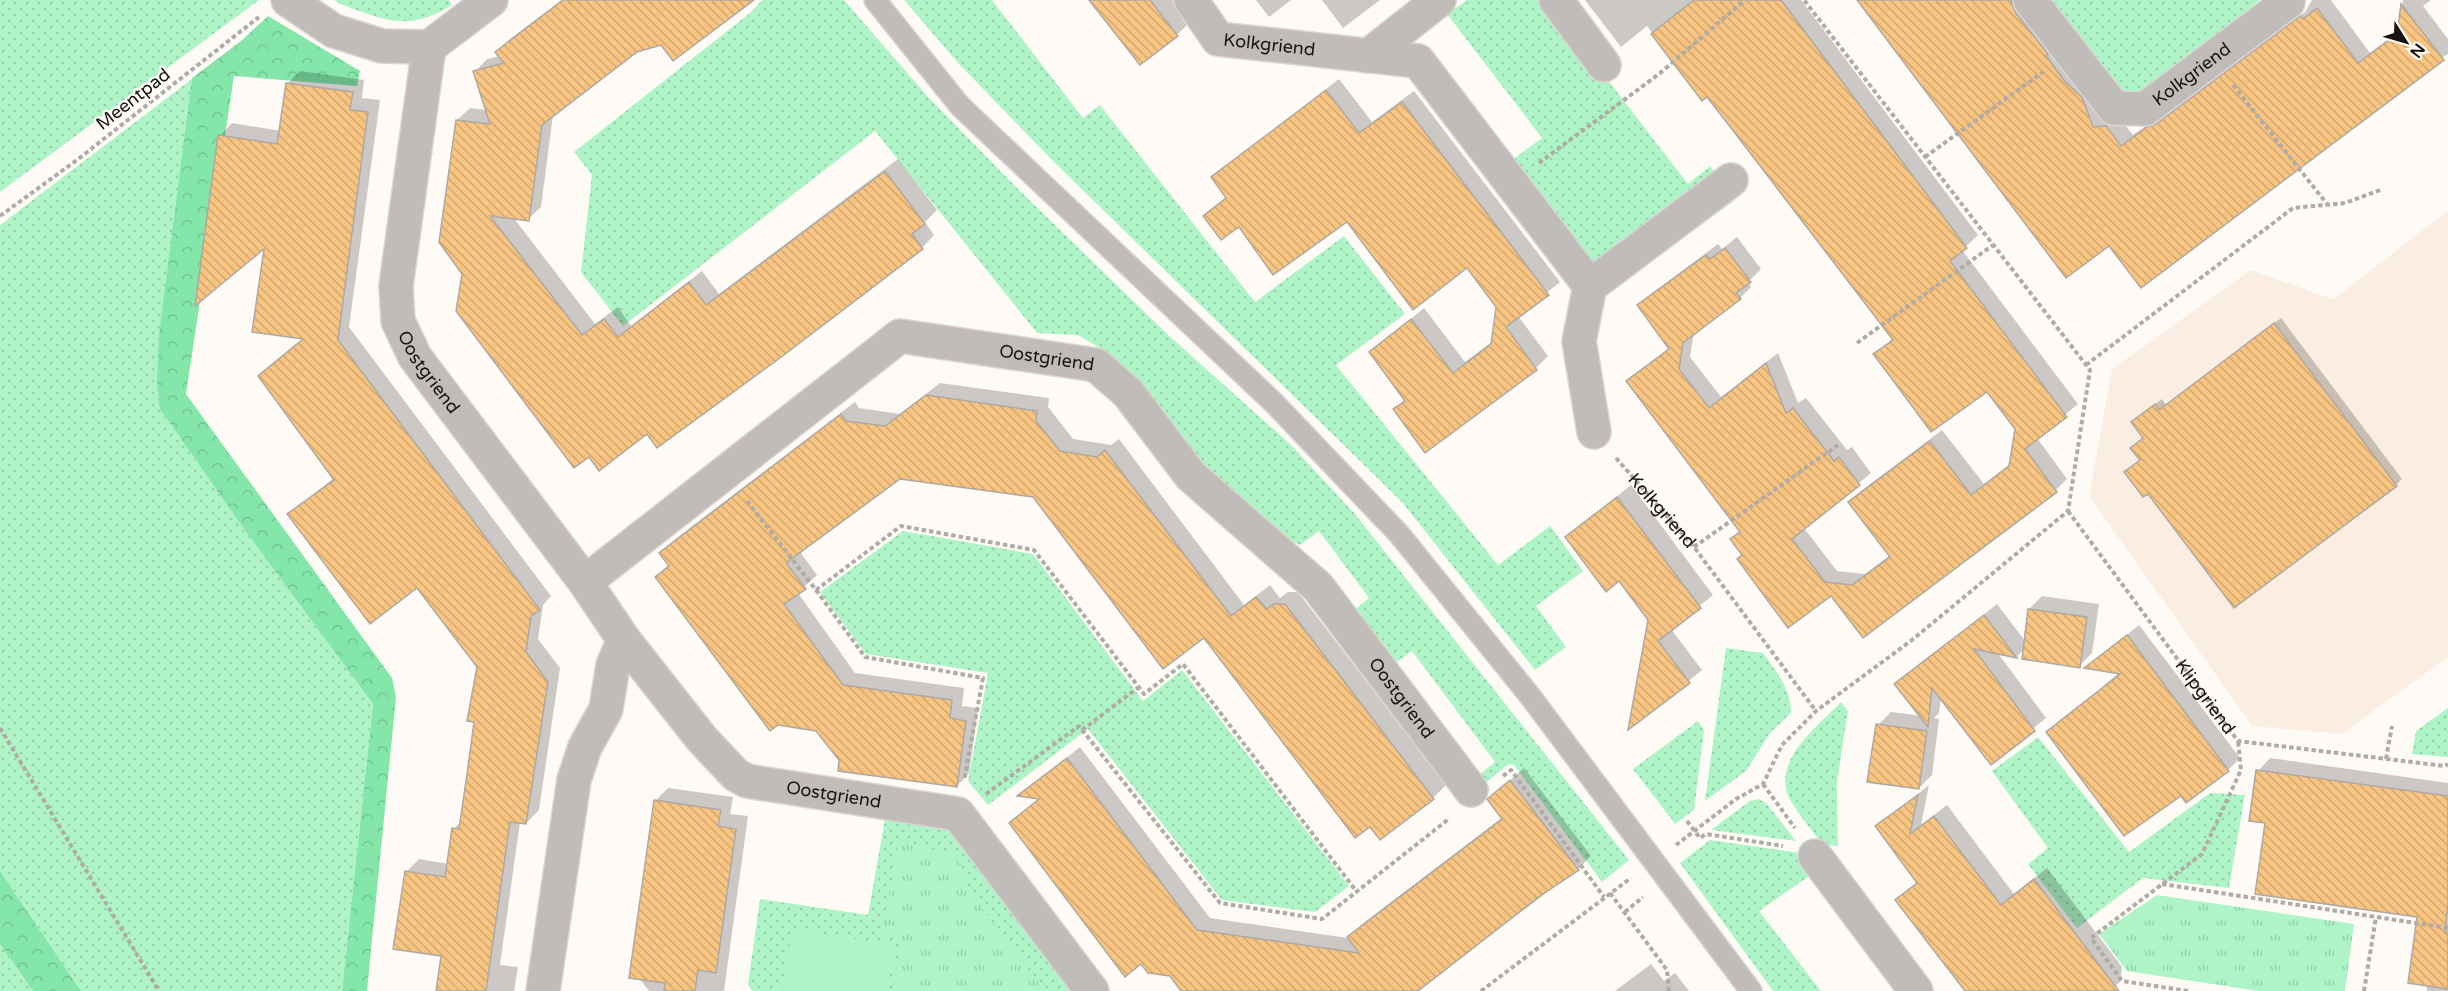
<svg xmlns="http://www.w3.org/2000/svg" width="2448" height="991" viewBox="0 0 2448 991" font-family="'Varela Round',sans-serif">
  <style>
    .built { fill: #faeee2 }
    .grass { fill: url(#grass-dots) }
    .forest { fill: url(#forest-crowns) }
    .park { fill: url(#park-tufts) }
    .pitch { fill: #aef4c6 }
    .shadow { fill: #0003 }
    .building { fill: url(#building-back-hatch); stroke: #aea9a2; stroke-width: 1.5 }
    .lines { fill: none; stroke-linecap: round; stroke-linejoin: round }
    .service-casing { stroke: #d9d6d2; stroke-width: 24 }
    .minor-casing { stroke: #d9d6d2; stroke-width: 36 }
    .tertiary-casing { stroke: #d9d6d2; stroke-width: 36 }
    .path { stroke: #afaca8; stroke-width: 4; stroke-dasharray: 4.5 3; stroke-linecap: butt }
    .service { stroke: #c0bcba; stroke-width: 21 }
    .minor { stroke: #c0bcba; stroke-width: 33 }
    .tertiary { stroke: #c0bcba; stroke-width: 33 }
    .labels { text-anchor: middle; stroke-width: 4.5; stroke-linejoin: round; paint-order: stroke }
    .street-label { font-size: 18px; fill: #171412; stroke: #fefbf7 }
  </style>
  <defs>
    <pattern id="grass-dots" width="8" height="8" patternUnits="userSpaceOnUse" patternTransform="scale(1.5)"><rect width="8" height="8" fill="#aef4c6"/><path d="M2 2h.1M6 6h.1" fill="none" stroke="#95d0a9" stroke-width="1.8" stroke-linecap="round"/></pattern>
    <pattern id="forest-crowns" width="20" height="18" patternUnits="userSpaceOnUse" patternTransform="scale(1.5)"><rect width="20" height="18" fill="#84e6a9"/><path d="M2 6a3 3 0 1 1 6 0M12 15a3 3 0 1 1 6 0" fill="none" stroke="#71c490"/></pattern>
    <pattern id="park-tufts" width="24" height="20" patternUnits="userSpaceOnUse" patternTransform="scale(1.5)"><rect width="24" height="20" fill="#aef4c6"/><path d="M3 7l-1-3M5 7V3M7 7l1-3M15 17l-1-3M17 17v-4M19 17l1-3" fill="none" stroke="#95d0a9"/></pattern>
    <pattern id="building-back-hatch" width="6" height="6" patternUnits="userSpaceOnUse" patternTransform="scale(1.5)"><rect width="6" height="6" fill="#f7c482"/><path d="M-1 5l2 2M0 0l6 6M5-1l2 2" fill="none" stroke="#d3a86f"/></pattern>
  </defs>
  <rect width="100%" height="100%" fill="#fefbf7"/>
  <polygon class="built" points="2448,211 2448,657 2342,734 2252,726 2089,496 2112,369 2251,270 2333,299"/>
  <g class="grass">
    <polygon points="0,0 259,0 0,192"/>
    <path d="M334,0H449L452,5C418,26 397,25 359,11C351,8 341,5 334,0Z"/>
    <polygon points="762,0 844,0 928,97 1021,192 1166,333 1290,444 1355,514 1629,860 1602,882 1514,765 1509,764 1480,787 1474,779 1495,762 1412,651 1390,667 1350,613 1369,598 1319,531 1300,545 1267,528 1225,494 1143,391 1100,348 1078,335 1037,333 875,131 623,326 581,272 592,175 574,152 750,13"/>
    <polygon points="904,0 992,0 1083,118 1100,105 1255,302 1344,236 1405,314 1336,365 1498,565 1550,526 1583,571 1536,606 1566,647 1535,670 1402,502 1053,161 959,64"/>
    <polygon points="1467,0 1546,0 1688,184 1710,166 1735,200 1607,294 1508,163 1542,138 1447,14"/>
    <polygon points="2051,0 2258,0 2259,1 2131,101"/>
    <polygon points="192,79 160,409 246,532 373,704 342,991 81,991 0,871 0,225"/>
    <polygon points="903,531 1033,554 1143,701 1182,670 1349,886 1315,912 1222,900 1088,729 988,805 968,781 988,673 866,654 820,592"/>
    <path d="M1726,648L1763,653C1777,673 1791,688 1791,713L1770,733L1746,771L1705,801Z"/>
    <path d="M1841,702L1848,711L1837,782L1838,846L1823,845C1813,831 1801,818 1792,803C1767,764 1817,727 1841,702Z"/>
    <polygon points="2448,708 2448,757 2412,754 2416,731"/>
    <polygon points="1698,721 1704,730 1694,810 1675,824 1633,769"/>
    <polygon points="2038,737 2129,852 2210,793 2245,795 2229,888 2143,878 2077,928 2028,864 2048,848 1992,771"/>
    <polygon points="1758,799 1766,803 1796,841 1711,830 1750,801"/>
    <polygon points="885,819 938,824 966,839 1075,991 752,991 748,984 760,899 868,915"/>
    <polygon points="1710,840 1801,853 1815,872 1759,911 1821,991 1773,991 1680,863"/>
    <polygon points="0,944 33,991 0,991"/>
  </g>
  <g class="forest">
    <polygon points="268,16 360,71 357,86 234,76 186,394 392,678 396,697 367,991 342,991 373,704 246,532 160,409 157,383 159,335 192,78 241,41"/>
    <polygon points="0,871 81,991 33,991 0,944"/>
  </g>
  <g class="park">
    <polygon points="899,840 959,856 966,887 1045,991 892,991 902,940 882,934"/>
    <polygon points="2157,895 2354,924 2345,991 2258,991 2127,971 2099,934"/>
  </g>
  <polygon class="pitch" points="792,929 895,945 887,991 782,991"/>
  <g class="shadow">
    <polygon points="562,0 739,0 662,43 637,50 553,115 541,207 528,219 513,217 595,324 618,307 631,326 702,271 719,294 898,159 937,210 925,222 934,235 922,248 647,432 464,273 457,120 470,108 487,110 475,72 487,59 500,56 497,52 510,39"/>
    <polygon points="1091,0 1172,0 1189,23 1177,35"/>
    <polygon points="1256,0 1291,0 1269,17"/>
    <polygon points="1322,0 1380,0 1343,28"/>
    <polygon points="1585,0 1801,0 1978,235 1962,250 2078,404 2037,438 2067,479 2056,490 1863,636 1832,594 1743,555 1732,539 1741,530 1628,381 1670,347 1639,305 1651,294 1718,244 1722,249 1737,237 1761,269 1748,282 1751,287 1740,298 1694,333 1690,357 1721,397 1778,353 1798,403 1806,398 1847,450 1852,447 1871,473 1804,528 1837,571 1865,574 1890,555 1850,502 1861,491 1942,430 1984,484 2011,463 2017,429 1987,389 1875,355 1893,338 1707,95 1703,99 1647,26 1621,47"/>
    <polygon points="1859,0 2026,0 2133,135 2160,116 2169,113 2305,12 2312,0 2331,0 2370,53 2399,31 2403,0 2431,0 2423,6 2448,39 2448,54 2109,244"/>
    <polygon points="300,71 364,80 362,98 380,100 349,327 551,596 543,605 538,639 560,668 539,810 526,823 520,822 500,965 518,967 514,991 437,991 443,955 406,872 419,859 449,864 454,829 461,821 476,721 478,667 417,586 289,514 335,477 260,376 304,338 220,136 232,123 281,131 287,84"/>
    <polygon points="1339,79 1372,122 1414,91 1560,282 1518,316 1548,356 1536,368 1426,451 1395,409 1405,399 1371,352 1424,308 1465,362 1493,341 1497,306 1467,266 1347,220 1239,225 1205,216 1227,196 1213,177"/>
    <polygon points="2281,318 2402,479 2396,485 2142,459 2144,437 2139,416 2162,399 2166,405"/>
    <polygon points="940,383 1049,398 1048,407 1073,439 1111,445 1119,439 1244,605 1270,585 1280,598 1288,592 1298,592 1446,785 1433,798 1205,636 1034,495 900,477 800,552 817,575 798,593 855,673 964,688 962,706 978,708 969,773 957,786 841,760 817,729 657,577 669,564 661,553 674,540 855,402 859,408 900,414"/>
    <polygon points="1631,485 1713,595 1671,629 1702,670 1631,727 1650,619 1619,579 1567,537"/>
    <polygon points="2042,596 2099,604 2092,653 2079,666 2024,649 2017,657 1997,652 2046,718 1992,762 1941,697 1939,713 1934,718 1939,719 1932,775 1919,788 1878,725 1891,712 1922,716 1896,684 1997,604 2025,641 2029,609"/>
    <polygon points="2139,625 2240,758 2228,770 2181,794 2048,733 2120,672 2087,667"/>
    <polygon points="1080,747 1210,918 1348,938 1362,924 1503,817 1489,799 1524,768 1591,856 1578,869 1416,991 1183,991 1171,975 1011,824 1040,798 1020,795"/>
    <polygon points="2270,758 2448,783 2448,991 2427,991 2419,916 2266,822 2258,771"/>
    <polygon points="1929,785 1921,825 1947,805 2014,894 2047,868 2122,967 2120,982 2111,991 1966,991 1897,900 1918,882 1877,827"/>
    <polygon points="668,788 733,797 730,814 748,816 724,991 649,991 639,978 655,801"/>
    <polygon points="1651,964 1664,981 1675,973 1689,991 1615,991"/>
  </g>
  <g class="building">
    <polygon points="563,0 754,0 673,61 661,45 637,52 542,125 529,221 490,216 582,335 604,319 618,337 689,282 706,305 885,171 925,224 912,234 923,249 784,355 657,448 647,434 599,471 589,457 574,468 456,311 462,274 439,242 456,120 490,124 473,71 504,63 495,52"/>
    <polygon points="1089,0 1150,0 1178,36 1140,65"/>
    <polygon points="1694,0 1781,0 1967,248 1950,261 2067,417 2025,449 2057,492 1863,638 1831,596 1788,628 1737,559 1742,555 1730,539 1740,532 1626,381 1669,349 1637,305 1706,255 1710,259 1725,248 1751,282 1736,293 1741,299 1683,343 1679,369 1709,408 1766,363 1786,413 1793,408 1834,461 1839,457 1860,485 1792,539 1825,582 1852,585 1890,557 1848,502 1930,441 1971,495 2009,466 2015,429 1987,392 1931,432 1889,375 1873,354 1893,340 1728,124 1707,97 1702,101 1651,34"/>
    <polygon points="1857,0 2011,0 2015,12 2048,54 2046,56 2066,83 2082,97 2093,127 2106,126 2121,146 2147,127 2156,124 2300,16 2303,19 2317,8 2358,63 2397,34 2401,4 2444,60 2141,288 2109,246 2066,278"/>
    <polygon points="286,83 353,92 350,110 368,112 338,340 540,610 531,616 526,652 548,682 526,824 510,822 486,991 436,991 441,956 393,949 405,871 445,877 452,828 459,829 467,774 474,722 467,721 477,667 417,588 370,624 287,514 334,480 258,376 303,339 252,332 264,249 195,306 218,135 277,144"/>
    <polygon points="1326,90 1359,133 1402,102 1549,295 1506,327 1537,370 1425,453 1393,409 1405,401 1369,352 1411,319 1453,373 1491,344 1496,307 1467,268 1413,310 1347,222 1273,275 1239,227 1221,240 1203,216 1226,198 1211,177"/>
    <polygon points="2274,323 2397,486 2234,608 2148,494 2143,497 2124,472 2140,460 2130,448 2143,438 2131,422 2155,404 2159,410"/>
    <polygon points="926,395 1037,411 1036,421 1060,451 1097,457 1105,450 1231,616 1256,597 1267,609 1274,604 1285,604 1434,799 1380,840 1370,827 1355,838 1204,638 1163,669 1033,497 900,479 786,563 806,589 784,604 843,685 952,700 950,718 966,721 957,787 838,771 839,760 816,731 778,725 770,731 655,577 669,566 659,553 841,414 846,421 885,426"/>
    <polygon points="1617,497 1701,608 1658,641 1690,683 1628,730 1648,620 1619,581 1606,592 1565,537"/>
    <polygon points="2028,609 2087,617 2080,668 2022,659"/>
    <polygon points="1984,615 2017,658 1974,649 2035,731 1991,765 1932,688 1928,727 1894,684"/>
    <polygon points="2127,635 2229,771 2186,803 2181,796 2124,836 2046,732 2120,674 2084,668"/>
    <polygon points="1876,724 1927,731 1919,789 1867,782"/>
    <polygon points="1067,758 1197,930 1359,953 1347,937 1502,819 1487,799 1510,780 1579,870 1540,896 1418,991 1181,991 1170,976 1148,973 1141,964 1125,977 1009,823 1039,799 1017,796"/>
    <polygon points="2256,770 2448,796 2448,903 2445,932 2448,932 2448,989 2408,983 2417,917 2255,894 2265,823 2249,821"/>
    <polygon points="1918,795 1910,834 1934,816 2001,905 2034,879 2119,991 1965,991 1895,900 1917,883 1875,826"/>
    <polygon points="654,800 721,810 718,826 736,829 716,973 698,970 695,991 664,991 665,983 629,978"/>
  </g>
  <g class="lines">
    <defs>
      <polyline id="service" points="875,0 960,106 1274,403 1399,534 1530,696 1751,991"/>
      <g id="minor">
        <path id="s3" d="M1191,0L1218,39L1418,61L1590,286"/>
        <polyline points="1556,0 1604,65"/>
        <path id="s4" d="M2030,0L2114,108L2145,109L2288,2"/>
        <path id="s5" d="M429,47L396,286L398,321L415,357L585,582L624,640L702,739L736,775L747,781L958,814L1092,991"/>
        <polyline points="1368,56 1439,0"/>
        <polyline points="1594,432 1579,341 1590,286 1731,180"/>
        <path id="s6" d="M585,582L900,336L1096,365L1128,393L1191,476L1318,587L1471,790"/>
        <polyline points="1815,856 1916,991"/>
        <polyline points="543,991 574,780 585,747 606,709 613,665 624,640"/>
      </g>
      <polyline id="tertiary" points="288,0 334,31 382,46 429,47 491,0"/>
    </defs>
    <use href="#service" class="service-casing"/>
    <use href="#minor" class="minor-casing"/>
    <use href="#tertiary" class="tertiary-casing"/>
    <g class="path">
      <polyline points="2233,85 2327,204"/>
      <polyline points="1925,157 2043,72"/>
      <polyline points="1539,163 1659,74 1745,0"/>
      <polyline points="0,216 77,160 259,17"/>
      <polyline points="1857,343 1993,245"/>
      <polyline points="2086,365 2293,208 2345,203 2383,189"/>
      <path id="s1" d="M1616,458L1694,547L1816,711"/>
      <polyline points="747,501 816,590 901,526 1034,550 1144,694 1183,664 1357,892"/>
      <path id="s2" d="M2068,511L2238,741L2445,766L2448,764"/>
      <polyline points="1694,547 1838,445"/>
      <polyline points="816,590 865,657 983,678 964,781"/>
      <polyline points="0,728 159,991"/>
      <polyline points="1082,730 1139,687"/>
      <polyline points="2386,759 2392,726"/>
      <polyline points="1503,776 1511,770 1604,897"/>
      <polyline points="1763,784 1795,828"/>
      <polyline points="986,794 1079,726 1220,903 1322,919 1450,818"/>
      <polyline points="1687,821 1700,838 1706,834 1783,846"/>
      <polyline points="1676,845 1736,799 1763,784 1782,745 1816,711 1912,640 2068,511 2090,370 1804,0"/>
      <polyline points="2162,884 2448,928"/>
      <polyline points="1610,893 1667,970 1669,991"/>
      <polyline points="1625,912 1643,897"/>
      <polyline points="1481,991 1631,878"/>
      <polyline points="2188,991 2122,981 2091,938 2202,854 2241,770 2238,741"/>
      <polyline points="2364,991 2376,917"/>
    </g>
    <use href="#service" class="service"/>
    <use href="#minor" class="minor"/>
    <use href="#tertiary" class="tertiary"/>
  </g>
  <g class="labels">
    <g class="street-label">
      <text dy="6" stroke="none"><textPath href="#s3" startOffset="99">Kolkgriend</textPath></text>
      <text dy="6" stroke="none"><textPath href="#s4" startOffset="226">Kolkgriend</textPath></text>
      <text transform="translate(133 99) rotate(-38)" y="6">Meentpad</text>
      <text dy="6" stroke="none"><textPath href="#s6" startOffset="548">Oostgriend</textPath></text>
      <text dy="6" stroke="none"><textPath href="#s5" startOffset="336">Oostgriend</textPath></text>
      <text dy="6" stroke="none"><textPath href="#s1" startOffset="70">Kolkgriend</textPath></text>
      <text dy="6" stroke="none"><textPath href="#s2" startOffset="231">Klipgriend</textPath></text>
      <text dy="6" stroke="none"><textPath href="#s6" startOffset="1052">Oostgriend</textPath></text>
      <text dy="6" stroke="none"><textPath href="#s5" startOffset="944">Oostgriend</textPath></text>
    </g>
  </g>
  <g transform="translate(2406 42) rotate(127)" stroke="#fefbf7" stroke-width="4.5" paint-order="stroke">
  <path d="M0-4.5L10 22L0 15L-10 22Z" fill="#171412"/>
  <text y="-9" font-size="16" font-weight="bold" text-anchor="middle" fill="#171412">N</text>
  </g>
</svg>
